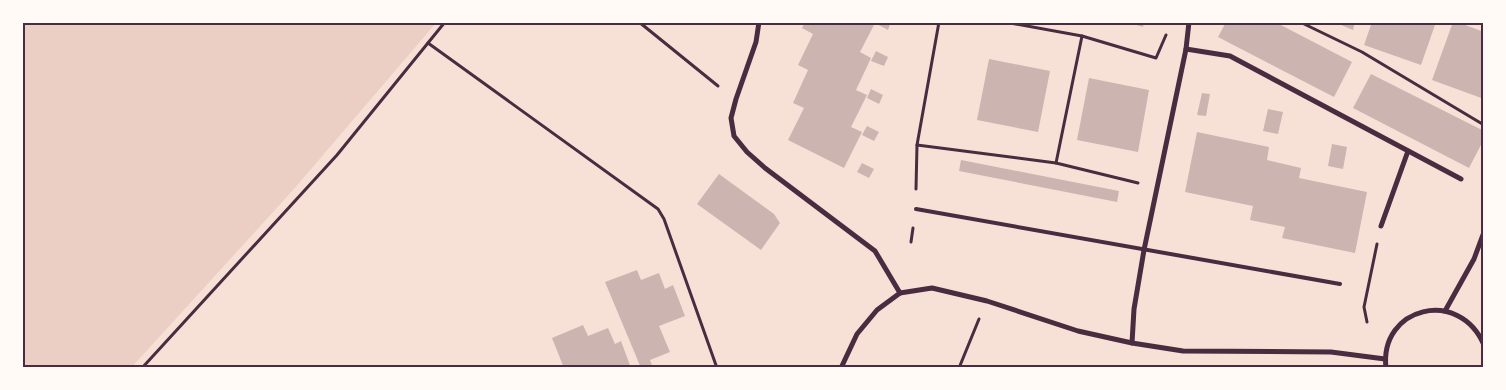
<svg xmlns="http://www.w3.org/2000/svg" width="1506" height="390" viewBox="0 0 1506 390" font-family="Figtree,sans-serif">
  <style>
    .green { fill: #ebcfc5 }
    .building { fill: #ccb4b1 }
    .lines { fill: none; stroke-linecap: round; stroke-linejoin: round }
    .path { stroke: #4a2c40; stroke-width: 3 }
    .service { stroke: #4a2c40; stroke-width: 4 }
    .minor { stroke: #4a2c40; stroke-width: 5 }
    .neatline { fill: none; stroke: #4a2c40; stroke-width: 2 }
  </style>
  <rect width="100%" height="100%" fill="#f7e1d7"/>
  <polygon class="green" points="22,23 23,22 436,23 294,189 131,368 23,367"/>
  <g class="building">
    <polygon points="805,22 891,22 888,30 875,23 860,52 871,58 856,90 867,95 851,127 862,132 844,168 788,140 804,108 793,103 808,70 798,65 813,34 802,28"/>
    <polygon points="1126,22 1144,22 1143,27"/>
    <polygon points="1226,22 1275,22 1352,62 1334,97 1218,37"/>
    <polygon points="1334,22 1355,22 1353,30"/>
    <polygon points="1372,22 1436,22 1421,65 1364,45"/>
    <polygon points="1453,22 1457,22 1484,32 1484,99 1432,80"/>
    <polygon points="876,51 888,57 884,66 871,61"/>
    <polygon points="989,59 1050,71 1038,132 977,120"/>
    <polygon points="1371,74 1484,131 1484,139 1469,168 1353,108"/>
    <polygon points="1089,78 1149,90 1138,152 1077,140"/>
    <polygon points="871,89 883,95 879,104 867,98"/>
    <polygon points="1202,93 1210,94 1206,116 1197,115"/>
    <polygon points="1268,109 1283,112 1278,134 1263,131"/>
    <polygon points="867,126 879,132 874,141 862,135"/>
    <polygon points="1197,132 1269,147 1267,160 1301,168 1299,178 1367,192 1355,253 1282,238 1285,227 1250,220 1253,206 1185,192"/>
    <polygon points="1332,144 1347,147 1343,169 1328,166"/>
    <polygon points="961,160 1119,191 1117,202 959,171"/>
    <polygon points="862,163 874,169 869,178 857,172"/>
    <polygon points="719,174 774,214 780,223 761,250 697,204"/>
    <polygon points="637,270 641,280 659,273 665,289 673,285 685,316 659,326 670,352 650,360 653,368 641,368 605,282"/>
    <polygon points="583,325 588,336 608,328 615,344 621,341 631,368 564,368 552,338"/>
  </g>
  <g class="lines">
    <g class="path">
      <polyline points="639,22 718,86"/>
      <polyline points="1005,22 1082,36 1156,58 1166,35"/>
      <polyline points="1300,22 1362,52 1484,125"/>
      <polyline points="428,43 658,209 664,219 717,368"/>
      <polyline points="917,145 1056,163 1138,183"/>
      <polyline points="1056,163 1082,36"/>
      <polyline points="916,189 917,145 939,22"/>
      <polyline points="911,242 913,228"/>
      <polyline points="1367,322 1364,307 1377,244"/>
      <polyline points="142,368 337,155 445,22"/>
      <polyline points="959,368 979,319"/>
    </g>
    <polyline class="service" points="916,209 1340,284"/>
    <g class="minor">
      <polyline points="759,22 756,42 736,99 731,118 734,136 747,152 765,168 875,251 900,293"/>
      <polyline points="1186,49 1230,56 1461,179"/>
      <polyline points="1381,226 1408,151"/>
      <polyline points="1445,311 1474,259 1484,232"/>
      <polyline points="1132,343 1134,309 1144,250 1186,49 1189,22"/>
      <polyline points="841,368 857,334 877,310 900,293 932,288 987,301 1078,331 1132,343 1183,351 1331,352 1385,359"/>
      <path d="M1386,368C1379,307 1459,287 1484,345"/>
    </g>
  </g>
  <rect width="1506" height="390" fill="none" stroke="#fffaf5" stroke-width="48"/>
  <rect x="24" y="24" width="1458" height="342" class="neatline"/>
</svg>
